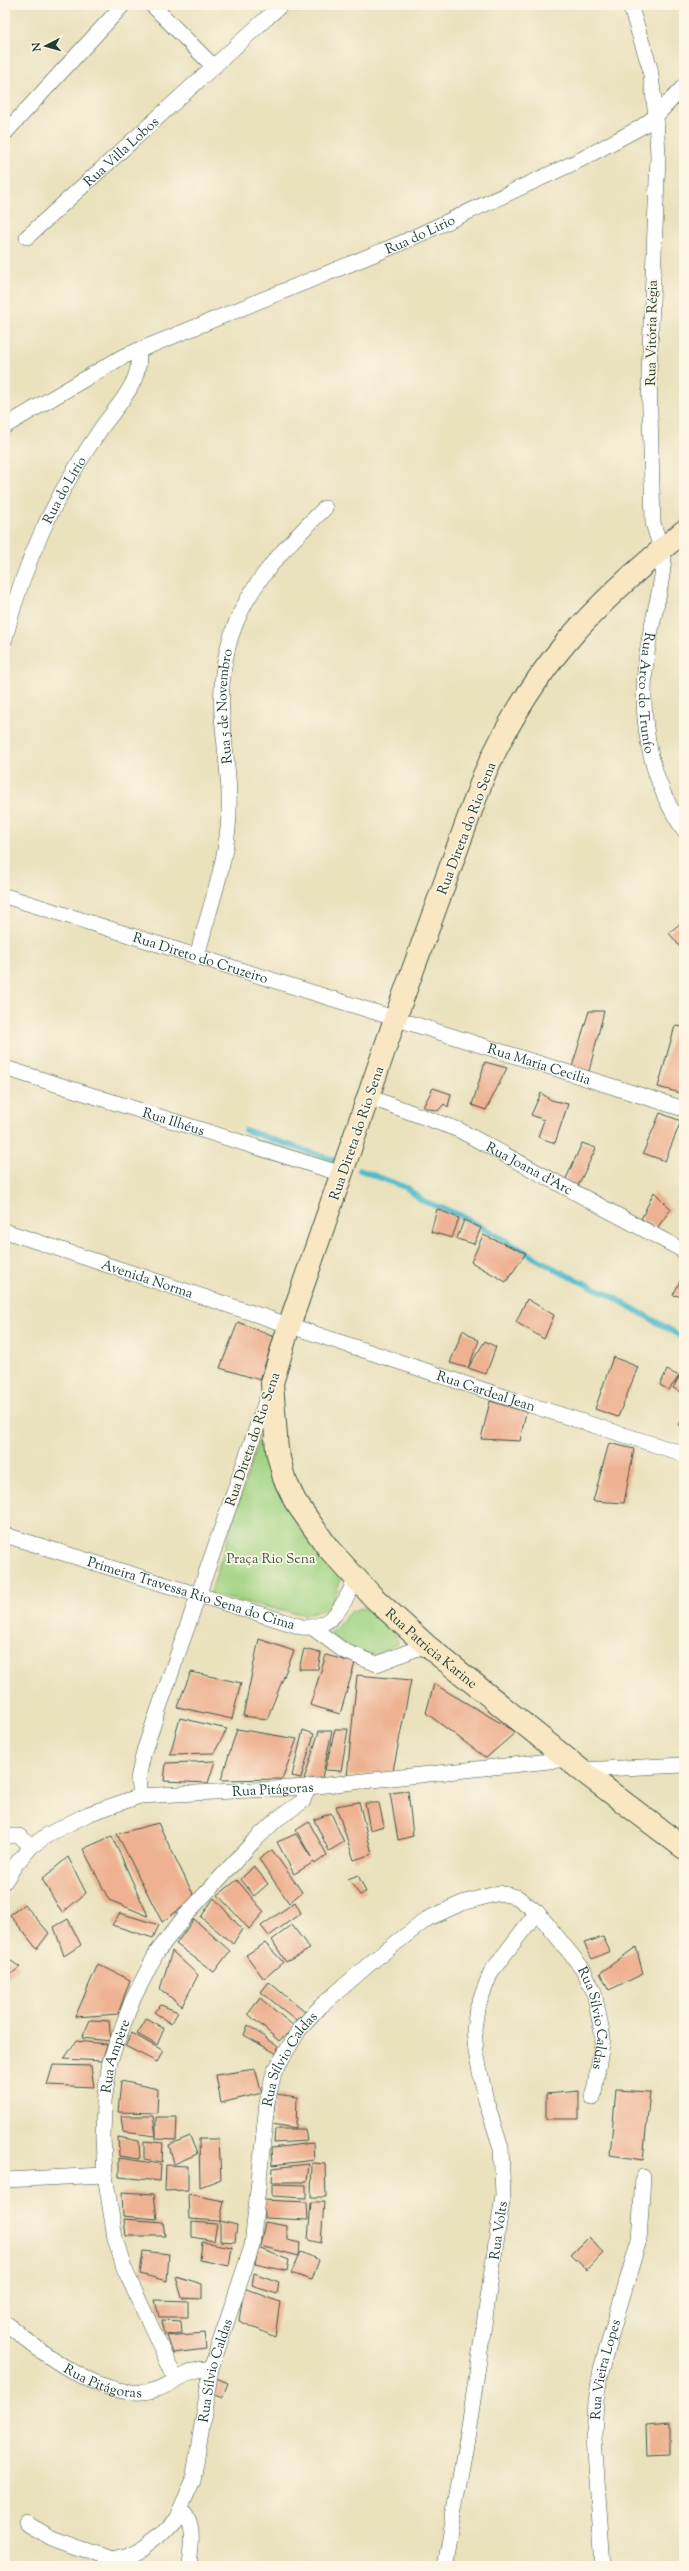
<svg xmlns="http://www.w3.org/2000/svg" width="689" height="2571" viewBox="0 0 689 2571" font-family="'Sorts Mill Goudy',serif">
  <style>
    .green { fill: #a1d383; stroke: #60885c }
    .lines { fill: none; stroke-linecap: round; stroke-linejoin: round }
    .stream { stroke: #4ebaca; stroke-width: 6 }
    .building { fill: #eeb293 }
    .street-casing { stroke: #3d5649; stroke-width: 16 }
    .secondary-casing { stroke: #3d5649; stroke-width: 24 }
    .street { stroke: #fff; stroke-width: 15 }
    .secondary { stroke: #f9e7c3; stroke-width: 22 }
    .labels { text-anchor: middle; stroke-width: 3.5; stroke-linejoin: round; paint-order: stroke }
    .street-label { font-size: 14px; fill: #1f3d34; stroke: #fcf5e5 }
    .park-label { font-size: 14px; fill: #395b44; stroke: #fcf5e5 }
  </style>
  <rect width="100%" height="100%" fill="#fcf5e5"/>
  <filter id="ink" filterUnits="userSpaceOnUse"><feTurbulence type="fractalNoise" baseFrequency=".025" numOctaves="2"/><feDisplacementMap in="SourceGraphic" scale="8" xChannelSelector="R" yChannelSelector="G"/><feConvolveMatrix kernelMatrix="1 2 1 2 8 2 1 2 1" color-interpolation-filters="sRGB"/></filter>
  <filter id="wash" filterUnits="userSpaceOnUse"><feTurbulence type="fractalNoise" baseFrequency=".012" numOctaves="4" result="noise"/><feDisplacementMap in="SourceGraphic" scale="16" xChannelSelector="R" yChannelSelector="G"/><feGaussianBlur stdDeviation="0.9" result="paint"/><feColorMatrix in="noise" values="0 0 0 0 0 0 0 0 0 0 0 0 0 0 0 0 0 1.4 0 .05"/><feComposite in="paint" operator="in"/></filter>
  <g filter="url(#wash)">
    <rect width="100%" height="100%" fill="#eae1bd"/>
    <g class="green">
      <polygon points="259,1438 270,1443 341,1579 330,1608 306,1615 210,1595"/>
      <path d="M362,1608C382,1613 395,1623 398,1644L373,1655L353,1650L329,1635L350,1612Z"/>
    </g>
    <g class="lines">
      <g class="stream">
        <polyline points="245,1130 339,1162"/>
        <polyline points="360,1170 407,1188 423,1201 462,1216 562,1273 608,1294 684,1338"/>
      </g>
    </g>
    <g id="blocks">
      <g class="building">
        <polygon points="684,920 684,946 681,948 669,933"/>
        <polygon points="589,1011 604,1011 589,1071 572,1067"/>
        <polygon points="675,1026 684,1027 684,1094 658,1087"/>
        <polygon points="485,1062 507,1068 486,1110 472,1105"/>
        <polygon points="433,1088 451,1094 448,1107 444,1104 438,1111 423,1107"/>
        <polygon points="541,1093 551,1100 568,1104 555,1143 538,1137 544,1120 531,1115"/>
        <polygon points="660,1113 681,1121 665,1161 643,1153"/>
        <polygon points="582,1143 596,1148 577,1188 565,1181"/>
        <polygon points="654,1192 671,1209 657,1228 641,1219"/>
        <polygon points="437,1209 459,1218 452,1238 431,1232"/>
        <polygon points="464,1220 481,1228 474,1244 457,1239"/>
        <polygon points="483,1235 526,1253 506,1282 471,1262"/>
        <polygon points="684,1273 684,1297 673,1295"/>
        <polygon points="527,1299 554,1315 544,1339 516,1322"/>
        <polygon points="238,1322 274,1337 260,1380 220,1368"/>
        <polygon points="463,1330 479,1341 468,1368 450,1363"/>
        <polygon points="485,1341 496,1347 486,1374 468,1368"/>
        <polygon points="613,1357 638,1367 618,1417 595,1409"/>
        <polygon points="684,1368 684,1393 673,1388"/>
        <polygon points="667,1370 679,1376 669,1390 660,1385"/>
        <polygon points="490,1401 526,1412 520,1441 481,1439"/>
        <polygon points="684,1416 684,1429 679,1426"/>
        <polygon points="609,1443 634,1449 624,1503 593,1501"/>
        <polygon points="259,1639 294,1651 267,1719 243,1716"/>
        <polygon points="304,1649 321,1653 318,1669 299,1669"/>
        <polygon points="326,1655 355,1663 340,1714 310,1705"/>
        <polygon points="191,1672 241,1683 232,1719 177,1707"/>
        <polygon points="357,1675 411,1680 393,1771 347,1777"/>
        <polygon points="434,1684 516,1732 486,1758 426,1713"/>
        <polygon points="180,1718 227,1729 214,1753 170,1754"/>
        <polygon points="237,1729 297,1739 282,1779 221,1780"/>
        <polygon points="335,1729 348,1729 341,1771 325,1770"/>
        <polygon points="303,1730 314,1734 301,1778 292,1776"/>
        <polygon points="319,1731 332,1731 322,1778 304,1780"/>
        <polygon points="215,1761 208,1783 164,1781 166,1763"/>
        <polygon points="408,1791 413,1836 398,1840 390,1793"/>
        <polygon points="359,1802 372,1854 354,1860 336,1806"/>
        <polygon points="365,1803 379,1803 384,1826 370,1830"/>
        <polygon points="331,1813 344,1842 329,1851 314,1820"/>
        <polygon points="309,1822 327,1855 315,1864 314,1862 294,1874 277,1842 296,1834 311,1857 296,1830"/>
        <polygon points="158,1823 195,1898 162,1922 117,1834"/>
        <polygon points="112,1836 148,1916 109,1900 83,1849"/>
        <polygon points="272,1850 302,1892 289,1903 259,1859"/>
        <polygon points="68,1857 86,1893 62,1913 42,1879"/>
        <polygon points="254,1866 268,1884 254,1896 241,1879"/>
        <polygon points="358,1875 366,1892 360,1895 348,1879"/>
        <polygon points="237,1880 264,1912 249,1929 218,1895"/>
        <polygon points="214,1898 242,1929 233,1944 201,1917"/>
        <polygon points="295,1902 301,1913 269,1936 261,1926"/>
        <polygon points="24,1904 49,1933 37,1949 10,1915"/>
        <polygon points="120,1913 159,1925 153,1938 112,1925"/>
        <polygon points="68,1919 81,1945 64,1956 54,1927"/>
        <polygon points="194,1919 230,1951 214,1972 176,1944"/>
        <polygon points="292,1925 310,1949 286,1962 272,1940"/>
        <polygon points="603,1937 610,1951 592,1959 584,1943"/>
        <polygon points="265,1943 283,1962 264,1979 246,1955"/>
        <polygon points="636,1947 643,1974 609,1990 600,1973"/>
        <polygon points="172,1951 198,1975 182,2006 160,1989"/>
        <polygon points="5,1957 20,1967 5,1979"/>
        <polygon points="98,1964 130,1980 118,2014 75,2017"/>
        <polygon points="269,1982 306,2013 296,2020 261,1992"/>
        <polygon points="260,1998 295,2027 279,2041 248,2014"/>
        <polygon points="161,2005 178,2012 171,2024 154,2012"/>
        <polygon points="147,2018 164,2029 157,2045 137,2034"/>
        <polygon points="90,2020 109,2021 111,2041 82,2038"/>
        <polygon points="248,2025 278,2047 277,2054 244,2035"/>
        <polygon points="131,2033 164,2051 157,2062 125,2046"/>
        <polygon points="76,2041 107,2044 102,2061 64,2059"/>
        <polygon points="53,2065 91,2066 94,2087 47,2085"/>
        <polygon points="255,2069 262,2093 221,2103 216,2075"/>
        <polygon points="121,2081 158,2089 157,2113 118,2112"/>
        <polygon points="616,2090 650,2092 643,2160 610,2155"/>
        <polygon points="579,2091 579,2119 546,2119 546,2094"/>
        <polygon points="276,2094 297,2097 296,2128 272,2124"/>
        <polygon points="121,2116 153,2116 156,2136 123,2132"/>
        <polygon points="156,2117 177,2117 176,2140 156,2139"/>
        <polygon points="275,2129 305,2129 307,2141 274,2143"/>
        <polygon points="190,2136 197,2154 174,2164 169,2145"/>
        <polygon points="118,2137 139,2141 140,2159 119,2156"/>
        <polygon points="199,2139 219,2139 221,2179 200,2187"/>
        <polygon points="144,2141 163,2143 162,2162 144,2159"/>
        <polygon points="313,2143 314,2160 272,2165 271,2148"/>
        <polygon points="119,2158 161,2164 160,2181 119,2177"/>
        <polygon points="312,2163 325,2164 326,2197 311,2197"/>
        <polygon points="309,2164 307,2182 272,2182 273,2168"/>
        <polygon points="166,2165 188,2166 188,2190 165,2191"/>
        <polygon points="272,2184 306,2185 306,2198 272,2196"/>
        <polygon points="122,2192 154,2194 157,2219 123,2216"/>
        <polygon points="188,2194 224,2201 220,2221 189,2219"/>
        <polygon points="263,2200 307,2202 308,2220 264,2218"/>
        <polygon points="311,2202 324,2202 321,2243 308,2240"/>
        <polygon points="124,2219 163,2222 165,2236 126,2236"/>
        <polygon points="220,2221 237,2225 235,2242 220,2241"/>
        <polygon points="192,2222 217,2224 214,2241 192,2237"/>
        <polygon points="265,2222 287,2226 287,2240 300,2243 299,2256 260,2246"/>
        <polygon points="589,2237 603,2253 587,2270 571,2255"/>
        <polygon points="202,2242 232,2247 229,2266 200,2260"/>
        <polygon points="258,2248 289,2260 287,2271 255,2264"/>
        <polygon points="143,2251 169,2254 167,2281 140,2274"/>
        <polygon points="301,2252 319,2260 312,2280 291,2273"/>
        <polygon points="254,2273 279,2282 277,2294 252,2286"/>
        <polygon points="176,2276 202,2284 202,2299 182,2298"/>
        <polygon points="244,2288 280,2302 275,2337 239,2321"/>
        <polygon points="155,2300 188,2301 188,2317 159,2317"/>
        <polygon points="162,2320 181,2321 182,2333 165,2335"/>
        <polygon points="204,2333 206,2349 173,2353 167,2336"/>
        <polygon points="214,2377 228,2383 222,2398 210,2393"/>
        <polygon points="670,2422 670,2454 647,2455 646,2424"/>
      </g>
    </g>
  </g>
  <g filter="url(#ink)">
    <use href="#blocks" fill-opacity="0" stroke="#3d5649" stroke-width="1"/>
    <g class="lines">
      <defs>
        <g id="street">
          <polyline points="152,5 214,67"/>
          <path id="s1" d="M630,5L650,68L656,116L658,156L649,375L653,523L664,558L663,567C661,591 653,616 649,641C637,706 646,776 684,830"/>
          <polyline points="5,133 123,5"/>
          <path id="s2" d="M27,237L281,5"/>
          <path id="s3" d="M5,426L122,357L399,244L580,160L641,127L656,116L684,86"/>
          <path id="s4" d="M5,639C24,560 56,494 102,427C118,405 144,379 138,350"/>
          <path id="s5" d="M5,896L684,1109"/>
          <path id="s6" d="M197,957C207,915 224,871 228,828C232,792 225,753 222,716C216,621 261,570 325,508"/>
          <path id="s7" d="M5,1068L342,1174"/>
          <path id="s8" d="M369,1097L459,1130L684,1251"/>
          <path id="s9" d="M5,1231L499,1395L684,1454"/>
          <path id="s10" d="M5,1535L302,1627C333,1630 344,1603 356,1579"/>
          <polyline points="313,1628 344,1651 377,1664 426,1645"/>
          <polyline points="581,1770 684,1765"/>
          <polyline points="140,1796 138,1779 144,1751 269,1392"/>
          <polyline points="5,1836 19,1836 32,1846"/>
          <path id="s11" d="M5,1881L16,1864L32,1846L49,1834L88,1814L140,1796L308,1787L568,1759"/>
          <polyline points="5,2180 105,2175"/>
          <path id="s12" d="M5,2322C39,2352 109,2406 158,2389C177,2382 190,2367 211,2369"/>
          <path id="s13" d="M176,2380L124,2268L115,2238L105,2175L103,2138L104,2102L110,2061L132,2001L157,1952L185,1916L253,1842L277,1819L303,1801L308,1787"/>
          <path d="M181,2511C197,2521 190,2551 189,2566"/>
          <path id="s14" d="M26,2523L52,2538L113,2560L129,2556L143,2548L163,2533L176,2519L193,2481L211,2369L252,2246L267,2103L274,2072L299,2030L321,2006L374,1960L427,1919L462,1903L499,1893L517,1897L537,1912L583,1969L594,1992L603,2038L593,2098"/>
          <path id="s15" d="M444,2566L469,2427L503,2195L501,2148L486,2101L476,2052L474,2030L477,2008L491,1972L537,1912"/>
          <path id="s16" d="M603,2566L594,2437L596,2401L601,2369L639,2240L643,2177"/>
        </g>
        <g id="secondary">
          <path id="s17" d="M684,531C594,604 532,667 484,775L395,1019L289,1326L272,1383L277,1450L284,1478L295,1501L328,1548L374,1598L426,1645L581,1770L684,1848"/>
        </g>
      </defs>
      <use href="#street" class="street-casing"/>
      <use href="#secondary" class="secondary-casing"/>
      <use href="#street" class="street"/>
      <use href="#secondary" class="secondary"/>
    </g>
  </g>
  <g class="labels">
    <g class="street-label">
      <text dy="5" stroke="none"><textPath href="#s2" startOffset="127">Rua Villa Lobos</textPath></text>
      <text dy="5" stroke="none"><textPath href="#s3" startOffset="458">Rua do Lirio</textPath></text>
      <text transform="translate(651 333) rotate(-89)" y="5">Rua Vitória Régia</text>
      <text dy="5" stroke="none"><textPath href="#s4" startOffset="161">Rua do Lírio</textPath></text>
      <text dy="5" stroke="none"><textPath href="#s1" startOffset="695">Rua Arco do Trunfo</textPath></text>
      <text dy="5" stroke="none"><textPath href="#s6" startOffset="255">Rua 5 de Novembro</textPath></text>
      <text transform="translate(466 828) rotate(-69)" y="5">Rua Direta do Rio Sena</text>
      <text dy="5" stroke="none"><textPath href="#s5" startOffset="205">Rua Direto do Cruzeiro</textPath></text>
      <text dy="5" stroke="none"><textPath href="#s5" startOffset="560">Rua Maria Cecilia</textPath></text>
      <text dy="5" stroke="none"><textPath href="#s7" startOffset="177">Rua Ilhéus</textPath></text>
      <text transform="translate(356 1133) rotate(-71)" y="5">Rua Direta do Rio Sena</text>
      <text dy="5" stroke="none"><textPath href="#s8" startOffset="176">Rua Joana d'Arc</textPath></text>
      <text dy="5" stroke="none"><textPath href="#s9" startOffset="150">Avenida Norma</textPath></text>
      <text dy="5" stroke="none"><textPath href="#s9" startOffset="507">Rua Cardeal Jean</textPath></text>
      <text transform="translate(252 1439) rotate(-71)" y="5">Rua Direta do Rio Sena</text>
      <text dy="5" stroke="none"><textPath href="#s10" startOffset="195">Primeira Travessa Rio Sena do Cima</textPath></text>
      <text dy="5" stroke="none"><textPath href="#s17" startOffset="1286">Rua Patricia Karine</textPath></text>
      <text dy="5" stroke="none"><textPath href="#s11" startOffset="297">Rua Pitágoras</textPath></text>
      <text dy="5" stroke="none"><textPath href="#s14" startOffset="1095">Rua Sílvio Caldas</textPath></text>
      <text dy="5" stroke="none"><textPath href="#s13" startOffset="339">Rua Ampère</textPath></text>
      <text dy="5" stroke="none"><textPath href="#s14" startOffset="650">Rua Sílvio Caldas</textPath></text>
      <text dy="5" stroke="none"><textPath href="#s15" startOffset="340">Rua Volts</textPath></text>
      <text dy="5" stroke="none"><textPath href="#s16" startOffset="198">Rua Vieira Lopes</textPath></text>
      <text dy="5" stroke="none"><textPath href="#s14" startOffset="326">Rua Sílvio Caldas</textPath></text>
      <text dy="5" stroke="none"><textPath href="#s12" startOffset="116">Rua Pitágoras</textPath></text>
    </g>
    <g class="park-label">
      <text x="271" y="1563">Praça Rio Sena</text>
    </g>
  </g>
  <rect width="689" height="2571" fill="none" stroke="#fcf5e5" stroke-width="20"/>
  <g transform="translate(46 46) rotate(264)" stroke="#fcf5e5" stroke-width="3" paint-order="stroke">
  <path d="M0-3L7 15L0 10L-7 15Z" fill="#1f3d34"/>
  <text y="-6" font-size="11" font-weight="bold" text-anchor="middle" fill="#1f3d34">N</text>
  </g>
</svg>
